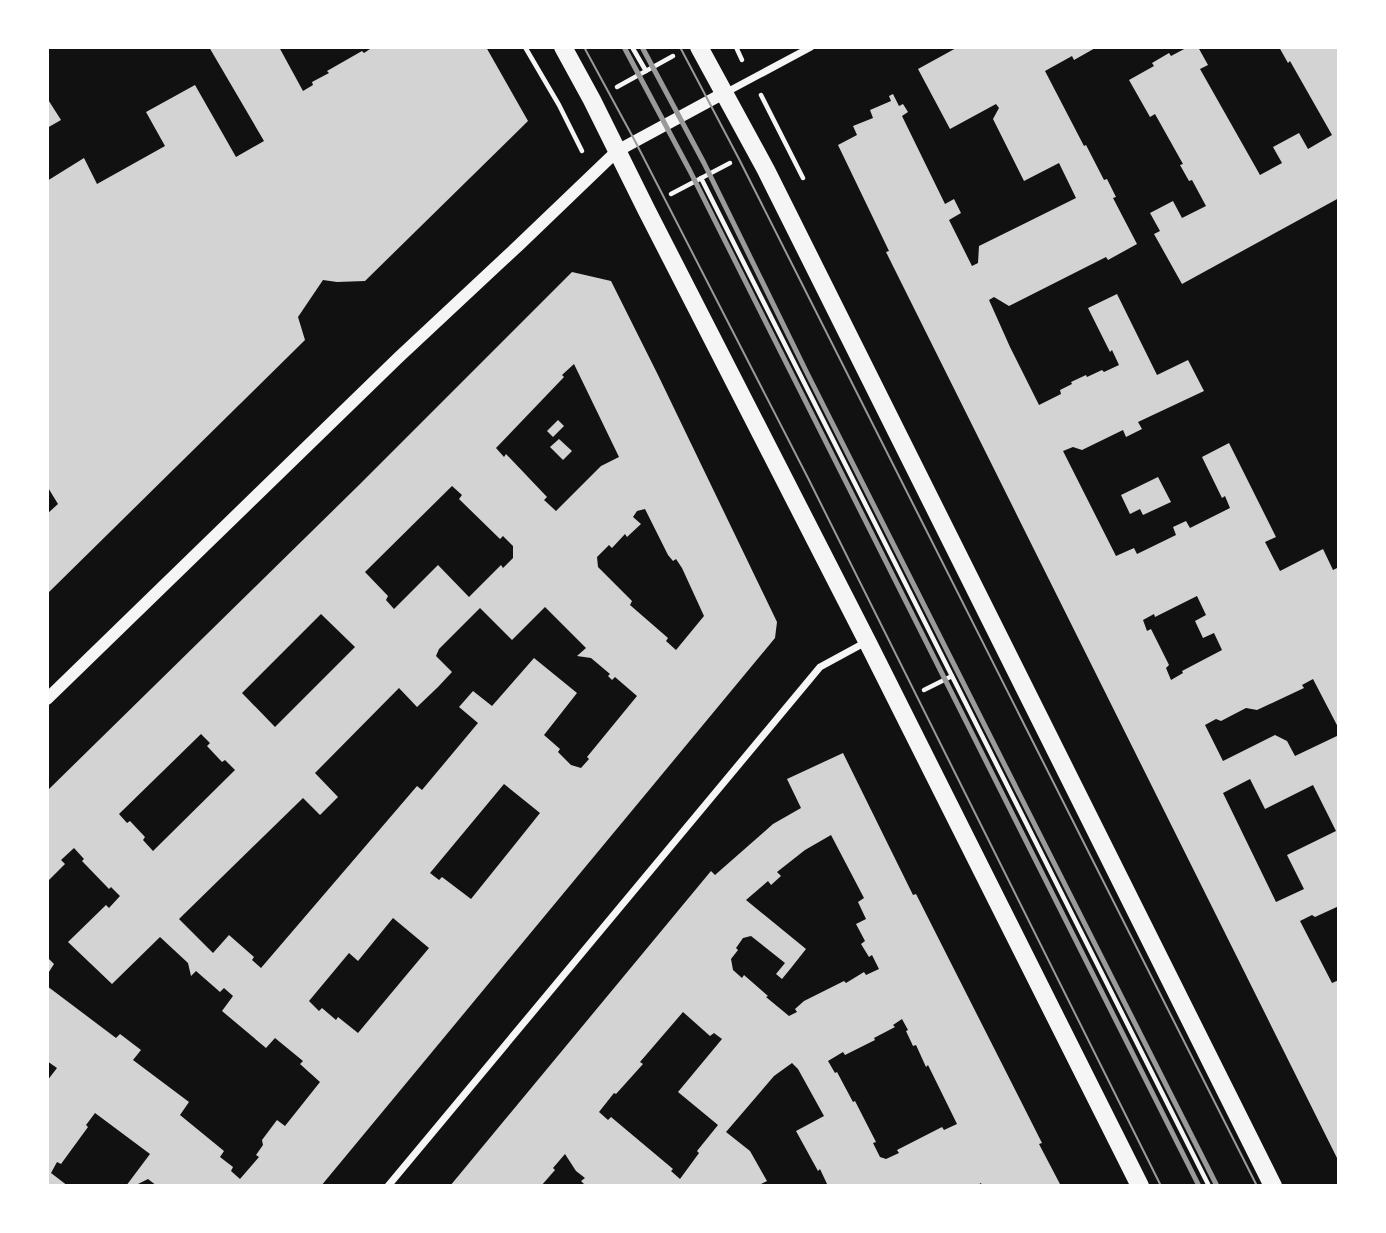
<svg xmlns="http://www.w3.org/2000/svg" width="1386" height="1233" viewBox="0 0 1386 1233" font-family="'Work Sans',sans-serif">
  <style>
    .building { fill: #d3d3d3; fill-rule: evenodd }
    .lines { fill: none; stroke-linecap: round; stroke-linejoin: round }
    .path { stroke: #f5f5f5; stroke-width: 4.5 }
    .minor { stroke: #f5f5f5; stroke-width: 7 }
    .tertiary { stroke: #f5f5f5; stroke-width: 12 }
    .primary { stroke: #f5f5f5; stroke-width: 18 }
    .tram { stroke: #9a9a9a; stroke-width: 2 }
    .rail { stroke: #9a9a9a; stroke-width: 5 }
  </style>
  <rect width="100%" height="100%" fill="#111"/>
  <g class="building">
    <polygon points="209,47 279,47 303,91 313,85 312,82 329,73 327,71 362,51 364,53 373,47 486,47 528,121 365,281 337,282 323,280 298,317 305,340 47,594 47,514 58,504 47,486 47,181 84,158 97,184 165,146 146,112 195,85 236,157 264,141"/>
    <path d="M958,47H1097L1074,60L1072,56L1045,71L1084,146L1086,145L1104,180L1107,179L1116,197L1113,198L1137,244L1108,260L1106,257L1009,306L994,297L989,300L1010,347L1039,405L1061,394L1060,390L1072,384L1071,382L1086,375L1087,377L1102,370L1104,372L1119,365L1112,350L1110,352L1088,308L1117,294L1157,375L1188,360L1204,391L1138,422L1142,429L1126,437L1123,430L1082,450L1073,447L1063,451L1116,556L1134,548L1137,554L1176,535L1173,527L1186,521L1190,528L1230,508L1225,496L1222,498L1202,457L1229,443L1276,537L1265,542L1280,571L1323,549L1333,570L1339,567V729L1313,679L1302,685L1304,688L1257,710L1246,708L1221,721L1216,719L1205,725L1223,761L1275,735L1287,741L1295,756L1339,735V906L1315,917L1312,915L1300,921L1332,983L1339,980V1162L886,252L889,251L838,145L857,135L853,126L873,118L870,110L891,101L889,96L893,94L899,106L903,104L908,112L902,116L945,204L954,199L961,213L949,220L972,266L978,263L979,246L1076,198L1059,163L1024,181L993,119L999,108L996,104L950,129L918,69ZM1197,596L1206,615L1195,621L1203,638L1214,633L1222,650L1182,671L1183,673L1171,680L1166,668L1169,665L1151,629L1147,631L1143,620L1154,614L1155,617ZM1250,779L1265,809L1313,785L1336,831L1287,855L1304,889L1276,902L1223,793Z"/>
    <polygon points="1188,47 1198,47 1208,65 1200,69 1260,175 1282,163 1273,147 1299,133 1308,149 1332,135 1290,61 1288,63 1279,47 1339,47 1339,198 1182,284 1154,234 1160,231 1150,213 1173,201 1182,218 1206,206 1192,180 1189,181 1180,165 1183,164 1155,114 1150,117 1129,80 1154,66 1152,63 1169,53 1171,56"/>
    <polygon points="47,98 61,120 47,128"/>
    <path d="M572,272L611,281L658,375L777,622L775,638L321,1186H157L148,1179L134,1186H126L150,1154L95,1113L86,1125L88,1127L61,1164L57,1162L51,1173L68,1186H47V1081L57,1068L47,1061V986L116,1038L120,1034L141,1050L133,1060L189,1102L180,1115L224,1151L220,1157L233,1167L231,1171L240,1179L259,1157L256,1155L263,1145L262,1140L277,1120L285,1126L320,1082L300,1064L303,1061L275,1038L266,1048L222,1011L233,996L224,988L220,992L196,971L191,976L188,963L160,937L112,984L68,942L106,905L109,908L120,896L111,887L109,889L82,861L84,859L74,848L61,860L65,864L47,882V791L359,485ZM574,364L619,457L601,466L556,511L544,500L547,497L506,454L504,457L496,448L564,377L562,375ZM452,486L462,495L459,499L500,539L503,536L513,546V558L503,568L501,565L469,597L438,565L394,609L386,600L388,596L365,572ZM645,509L668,555L673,561L676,559L682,568L704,616L676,650L666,641L668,638L630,605L632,601L598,567L597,557L609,545L612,548L625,534L627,537L641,524L633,517L637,511ZM545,607L586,648L577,656L591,658L610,674L608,676L612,680L615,677L637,696L587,757L589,759L581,768L571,765L558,752L560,749L544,735L577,693L534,658L492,706L473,691L459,707L478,723L422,790L417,786L261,968L252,960L254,957L229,935L213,953L179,919L303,798L320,815L338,797L315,773L399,688L417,707L438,687L452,672L436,656L439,649L480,608L512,640ZM321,614L355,647L275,727L242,693ZM201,734L210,743L207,746L222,762L225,760L235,770L153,851L143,840L145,837L130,821L127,823L119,814ZM504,784L540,813L471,899L442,877L439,880L430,873ZM393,918L429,948L358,1033L338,1017L336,1020L322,1008L319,1011L309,1001L349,953L358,961Z"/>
    <polygon points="558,420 564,426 553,437 547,431"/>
    <polygon points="559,439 572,451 563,460 550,447"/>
    <polygon points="1158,477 1171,502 1143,515 1140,509 1130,514 1121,495"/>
    <path d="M843,753L913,895L916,894L1042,1143L1039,1144L1061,1186H982L981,1183L976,1186H828L820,1169L818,1171L796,1131L824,1116L798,1069L792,1063L774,1076L726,1132L750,1151L767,1181L757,1186H586L581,1181L585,1178L576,1171L565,1154L553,1168L555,1170L541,1186H450L711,871L715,875L773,824L801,808L787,779ZM831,835L864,898L858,902L866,919L856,924L865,941L861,944L869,957L872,955L879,969L866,975L864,972L846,983L844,981L804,1001L795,1009L797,1012L789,1016L766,997L768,996L744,975L742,978L733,970L731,959L738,950L736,948L743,938L751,936L785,963L776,974L782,979L791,968L806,949L746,900L768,881L771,885L781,876L777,872L805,850ZM683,1012L710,1036L714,1033L722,1039L678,1092L718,1125L697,1151L699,1153L680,1179L671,1171L673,1169L611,1117L608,1120L599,1112L614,1093L616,1094L643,1064L640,1062ZM902,1019L908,1030L906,1031L913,1046L916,1045L926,1067L928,1065L957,1124L944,1130L942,1127L897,1150L899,1153L886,1159L880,1157L873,1143L876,1142L855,1101L853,1102L837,1072L835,1073L828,1061L843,1052L845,1055L875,1040L874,1038L895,1027L893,1025Z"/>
    <polygon points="47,957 54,964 47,975"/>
  </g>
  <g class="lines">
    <g class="path">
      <polyline points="525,47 559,105 582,151"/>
      <polyline points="632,47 646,71"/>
      <polyline points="736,47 742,60"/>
      <polyline points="617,87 673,56"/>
      <polyline points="761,95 803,178"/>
      <polyline points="701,178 1209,1186"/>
      <polyline points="671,194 730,163"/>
      <polyline points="924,690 952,676"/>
    </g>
    <g class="minor">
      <polyline points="725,93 811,47"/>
      <polyline points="388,1186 820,667 866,642"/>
    </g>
    <polyline class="tertiary" points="47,699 398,358 519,245 617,151 724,93"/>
    <g class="primary">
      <polyline points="563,47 592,100 646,209 867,641 1140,1186"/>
      <polyline points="699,47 766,170 1273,1186"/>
    </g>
    <g class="tram">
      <polyline points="584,47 635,141 808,478 1161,1186"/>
      <polyline points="680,47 739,159 1257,1186"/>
    </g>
    <g class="rail">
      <polyline points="624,47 690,171 1199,1186"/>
      <polyline points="642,47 704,163 807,373 1217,1186"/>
    </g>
  </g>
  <rect width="1386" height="1233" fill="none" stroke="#ffffff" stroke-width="98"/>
</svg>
